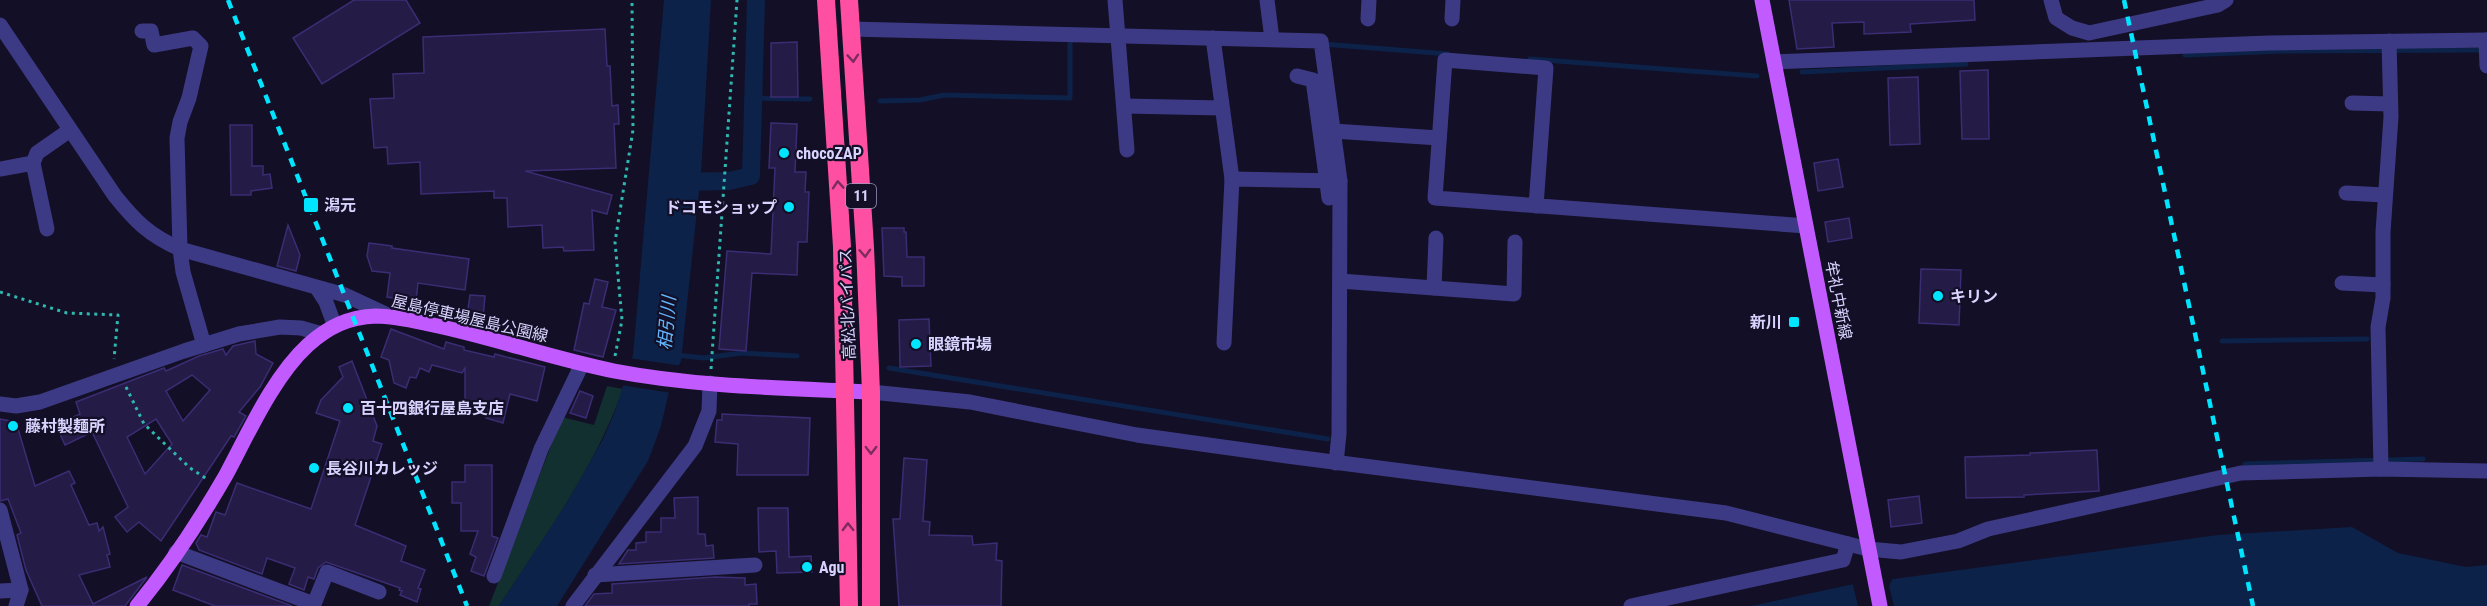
<svg xmlns="http://www.w3.org/2000/svg" width="2487" height="606" viewBox="0 0 2487 606" font-family="'Roboto Condensed','Noto Sans JP',sans-serif">
  <style>
    .green { fill: #12302f }
    .water { fill: #0c2248 }
    .pier { fill: #130f26 }
    .lines { fill: none; stroke-linecap: round; stroke-linejoin: round }
    .stream { stroke: #0c2248; stroke-width: 5 }
    .canal { stroke: #0c2248; stroke-width: 18 }
    .building { fill: #241b47; stroke: #3b2d73; stroke-width: 1.5; fill-rule: evenodd }
    .path { stroke: #2fb8b0; stroke-width: 3; stroke-dasharray: 3 4.5; stroke-linecap: butt }
    .minor { stroke: #3d3a85; stroke-width: 15 }
    .major { stroke: #c25bff; stroke-width: 15 }
    .highway { stroke: #ff4fa3; stroke-width: 18 }
    .rail { stroke: #00e5ff; stroke-width: 4.5; stroke-dasharray: 9 8; stroke-linecap: butt }
    .oneway { stroke: #7d2c5e }
    .poi-dot { fill: #00e5ff; stroke: #130f26; stroke-width: 2 }
    .labels { text-anchor: middle; stroke-width: 4.5; stroke-linejoin: round; paint-order: stroke }
    .shield { fill: #130f26; stroke: #9e99be; stroke-width: 1.5 }
    .shield-label { font-size: 15px; font-weight: bold; fill: #d9d4ff }
    .poi-label { font-size: 16px; font-weight: bold; fill: #d9d4ff; stroke: #130f26; text-anchor: start }
    .street-label { font-size: 16px; fill: #d9d4ff; stroke: #130f26 }
    .water-label { font-size: 18px; font-style: italic; fill: #62b6ff; stroke: #130f26 }
  </style>
  <rect width="100%" height="100%" fill="#130f26"/>
  <path class="green" d="M607,386L623,389C595,468 545,536 499,606H489L562,417L594,425Z"/>
  <g class="water">
    <polygon points="664,0 711,0 701,173 681,361 671,383 661,426 648,461 557,606 499,606 566,504 603,439 614,414 633,355"/>
    <polygon points="2352,527 2398,553 2466,567 2487,565 2487,606 1751,606 1849,585 2218,535"/>
  </g>
  <g class="pier">
    <polygon points="629,358 682,366 672,393 621,385"/>
    <polygon points="1894,576 1889,586 1894,606 1858,606 1852,581"/>
  </g>
  <g class="lines">
    <g class="stream">
      <polyline points="1323,44 1448,54"/>
      <polyline points="2185,55 2282,51 2485,50"/>
      <polyline points="1530,59 1757,76"/>
      <polyline points="1802,72 1966,64"/>
      <polyline points="753,98 810,99"/>
      <polyline points="880,101 920,100 944,95 1070,98 1070,39 1074,40"/>
      <polyline points="2222,341 2367,339"/>
      <polyline points="676,355 704,358 741,353 797,356"/>
      <polyline points="889,368 1328,439"/>
      <polyline points="2245,464 2423,459"/>
    </g>
    <polyline class="canal" points="675,182 729,181 751,176 756,0"/>
  </g>
  <g class="building">
    <polygon points="354,0 406,0 420,23 322,84 293,38"/>
    <polygon points="1789,0 1974,0 1975,20 1910,24 1911,32 1864,34 1864,22 1832,23 1834,47 1797,49"/>
    <polygon points="605,29 607,66 610,66 612,106 618,105 619,124 614,124 616,168 525,171 612,195 607,214 592,210 594,250 564,251 563,247 543,248 542,225 508,227 507,198 494,198 494,191 421,194 420,162 388,164 387,147 374,148 370,99 394,98 393,74 424,73 423,37"/>
    <polygon points="797,42 798,97 771,97 771,43"/>
    <polygon points="1988,70 1989,139 1962,139 1960,71"/>
    <polygon points="1918,77 1920,144 1890,145 1888,78"/>
    <polygon points="771,123 797,124 795,172 806,172 805,192 809,192 807,242 798,242 797,275 752,273 746,351 719,349 727,251 771,254 775,168 769,168"/>
    <polygon points="230,125 252,125 252,166 263,166 263,175 270,174 272,188 251,191 251,195 231,195"/>
    <polygon points="1838,159 1843,187 1818,191 1814,163"/>
    <polygon points="1849,218 1852,238 1828,242 1825,222"/>
    <polygon points="288,225 300,255 296,271 277,266"/>
    <polygon points="882,228 904,228 904,232 906,232 907,257 924,257 924,286 902,286 902,277 884,276"/>
    <polygon points="369,243 392,246 392,248 469,259 465,290 418,283 416,301 387,297 390,273 372,271 367,256"/>
    <polygon points="1921,269 1961,270 1959,325 1919,323"/>
    <polygon points="595,279 608,282 602,307 616,310 603,357 574,350 584,303 589,304"/>
    <polygon points="470,295 485,296 483,318 467,316"/>
    <polygon points="929,319 931,366 900,367 899,320"/>
    <polygon points="391,329 444,349 446,342 464,347 464,350 494,357 495,354 545,367 537,401 510,394 503,423 486,418 488,409 465,403 465,368 462,373 432,365 429,372 420,368 416,378 410,377 406,388 394,383 389,360 381,357"/>
    <path d="M255,341L256,354L273,363L260,387L239,412L246,416L234,437L231,436L161,541L139,522L127,532L115,517L128,507L92,432L65,445L56,425L80,414L76,402L164,368L166,371L199,356L223,349L226,355L233,346ZM192,375L210,390L183,421L166,391ZM156,419L172,444L145,474L127,437Z"/>
    <polygon points="352,361 377,426 373,441 382,444 355,525 406,546 401,561 425,570 418,588 421,589 417,602 400,595 402,591 399,590 400,588 326,562 318,568 314,579 308,577 304,590 289,584 295,568 267,558 262,574 199,550 196,543 201,535 207,537 216,512 225,515 237,483 311,509 340,421 316,413 321,400 343,377 339,367"/>
    <polygon points="580,391 593,396 586,418 570,413"/>
    <polygon points="722,414 810,418 808,475 737,475 738,444 715,442 717,420 722,420"/>
    <polygon points="0,419 16,422 35,486 69,471 75,483 71,485 89,525 97,523 99,531 103,527 110,554 107,555 110,567 79,575 93,604 147,577 125,606 42,606 26,570 17,535 21,533 8,499 0,501"/>
    <polygon points="2097,450 2099,491 2024,495 2024,497 1966,498 1965,457 2030,455 2030,453"/>
    <polygon points="904,458 927,460 923,521 930,522 929,535 972,536 973,545 997,543 996,560 1002,561 1001,606 899,606 893,519 900,519"/>
    <polygon points="465,465 492,465 492,536 498,538 484,576 471,571 476,557 470,554 478,531 461,531 461,503 452,503 452,482 465,482"/>
    <polygon points="1919,496 1922,523 1891,527 1888,500"/>
    <polygon points="698,497 698,534 705,534 706,546 713,545 714,558 619,564 628,550 636,550 636,543 646,542 646,532 661,532 661,518 675,518 674,498"/>
    <polygon points="758,508 788,508 789,557 811,556 812,572 777,573 776,551 759,552"/>
    <polygon points="182,565 292,606 215,606 173,590"/>
    <polygon points="715,577 745,578 745,585 756,584 757,604 749,604 749,606 585,606 594,594 612,593 612,584"/>
  </g>
  <g class="lines">
    <g class="path">
      <polyline points="0,292 67,313 118,315 114,359"/>
      <polyline points="615,356 622,320 615,242 633,130 632,0"/>
      <polyline points="711,369 737,0"/>
      <polyline points="126,387 144,424 190,468 207,479"/>
    </g>
    <g class="minor">
      <polyline points="1115,0 1127,150"/>
      <polyline points="1267,0 1272,39"/>
      <polyline points="2051,0 2056,18 2072,28 2089,33 2218,5 2226,0"/>
      <polyline points="1368,19 1369,0"/>
      <polyline points="1452,19 1453,0"/>
      <path d="M0,25L115,196C136,222 149,235 180,249L345,295L390,316"/>
      <polyline points="851,29 1321,41 1340,181 1339,434 1336,463"/>
      <polyline points="142,31 151,31 154,45 193,38 201,46 189,98 180,122 177,138 180,249 183,272 204,345"/>
      <polyline points="1213,38 1232,179"/>
      <polyline points="2486,40 2487,66"/>
      <polyline points="1774,62 2269,43 2487,40"/>
      <polyline points="1297,76 1313,80 1329,198"/>
      <polyline points="2352,103 2390,104"/>
      <polyline points="1124,106 1222,108"/>
      <polyline points="1333,131 1439,138"/>
      <polyline points="33,163 47,229"/>
      <polyline points="0,169 33,163 37,153 70,130"/>
      <polyline points="2346,193 2385,195"/>
      <polyline points="1536,206 1546,68 1445,60 1435,198 1806,226"/>
      <polyline points="1340,281 1514,294 1515,242"/>
      <polyline points="2342,283 2383,285"/>
      <polyline points="317,288 326,302 334,324"/>
      <polyline points="1434,288 1436,238"/>
      <polyline points="1224,343 1232,179 1340,181"/>
      <polyline points="871,392 970,402 1137,435 1287,456 1726,513 1868,549 1901,552 1958,541 1988,529 2241,473 2381,469 2487,471"/>
      <polyline points="0,404 16,406 40,402 184,351 239,334 280,327 301,328 322,334"/>
      <polyline points="2381,469 2378,327 2383,298 2383,232 2391,117 2389,41"/>
      <polyline points="0,510 21,590 0,591"/>
      <polyline points="176,552 314,604 327,572 379,592"/>
      <polyline points="595,575 755,565"/>
      <polyline points="494,576 541,449 582,364"/>
      <polyline points="16,606 21,590"/>
      <polyline points="573,606 695,446 709,411 710,383"/>
      <polyline points="1631,606 1843,560 1848,544"/>
    </g>
    <g class="major">
      <polyline points="1762,0 1880,606"/>
      <path d="M137,606C170,566 200,520 226,475C248,434 273,377 308,345C328,327 348,317 376,316C397,316 418,322 438,326C497,339 555,359 614,371C698,387 785,388 871,392"/>
    </g>
    <g class="highway">
      <polyline points="826,0 842,247 849,606"/>
      <polyline points="849,0 865,247 871,392 871,606"/>
    </g>
    <g class="rail">
      <polyline points="228,0 467,606"/>
      <polyline points="2124,0 2253,606"/>
    </g>
  </g>
  <defs><path id="oneway-chevron" d="M-2-3.5L2.5 0L-2 3.5" fill="none" stroke-width="1.6" stroke-linecap="round" stroke-linejoin="round" transform="scale(1.5)"/></defs>
  <g class="oneway">
    <use href="#oneway-chevron" transform="translate(853 58) rotate(86)"/>
    <use href="#oneway-chevron" transform="translate(838 185) rotate(-94)"/>
    <use href="#oneway-chevron" transform="translate(865 253) rotate(87)"/>
    <use href="#oneway-chevron" transform="translate(871 450) rotate(90)"/>
    <use href="#oneway-chevron" transform="translate(848 527) rotate(-91)"/>
  </g>
  <g class="poi-dot">
    <circle cx="784" cy="153" r="6"/>
    <rect x="303" y="197" width="16" height="16" rx="3"/>
    <circle cx="789" cy="207" r="6"/>
    <circle cx="1938" cy="296" r="6"/>
    <rect x="1788" y="316" width="12" height="12" rx="3"/>
    <circle cx="916" cy="344" r="6"/>
    <circle cx="348" cy="408" r="6"/>
    <circle cx="13" cy="426" r="6"/>
    <circle cx="314" cy="468" r="6"/>
    <circle cx="807" cy="567" r="6"/>
  </g>
  <g class="labels">
    <rect class="shield" x="846" y="184" width="30" height="24" rx="4.5"/>
    <g class="shield-label">
      <text x="861" y="201">11</text>
    </g>
    <g class="poi-label">
      <text x="796" y="159">chocoZAP</text>
      <text x="324" y="211">潟元</text>
      <text x="777" y="213" text-anchor="end">ドコモショップ</text>
      <text x="1950" y="302">キリン</text>
      <text x="1782" y="328" text-anchor="end">新川</text>
      <text x="928" y="350">眼鏡市場</text>
      <text x="360" y="414">百十四銀行屋島支店</text>
      <text x="25" y="432">藤村製麺所</text>
      <text x="326" y="474">長谷川カレッジ</text>
      <text x="819" y="573">Agu</text>
    </g>
    <g class="street-label">
      <text transform="translate(1839 300) rotate(79)" y="6">牟礼中新線</text>
      <text transform="translate(847 304) rotate(-92)" y="6">高松北バイパス</text>
      <text transform="translate(470 318) rotate(13)" y="6">屋島停車場屋島公園線</text>
    </g>
    <g class="water-label">
      <text transform="translate(667 323) rotate(-85)" y="6">相引川</text>
    </g>
  </g>
</svg>
